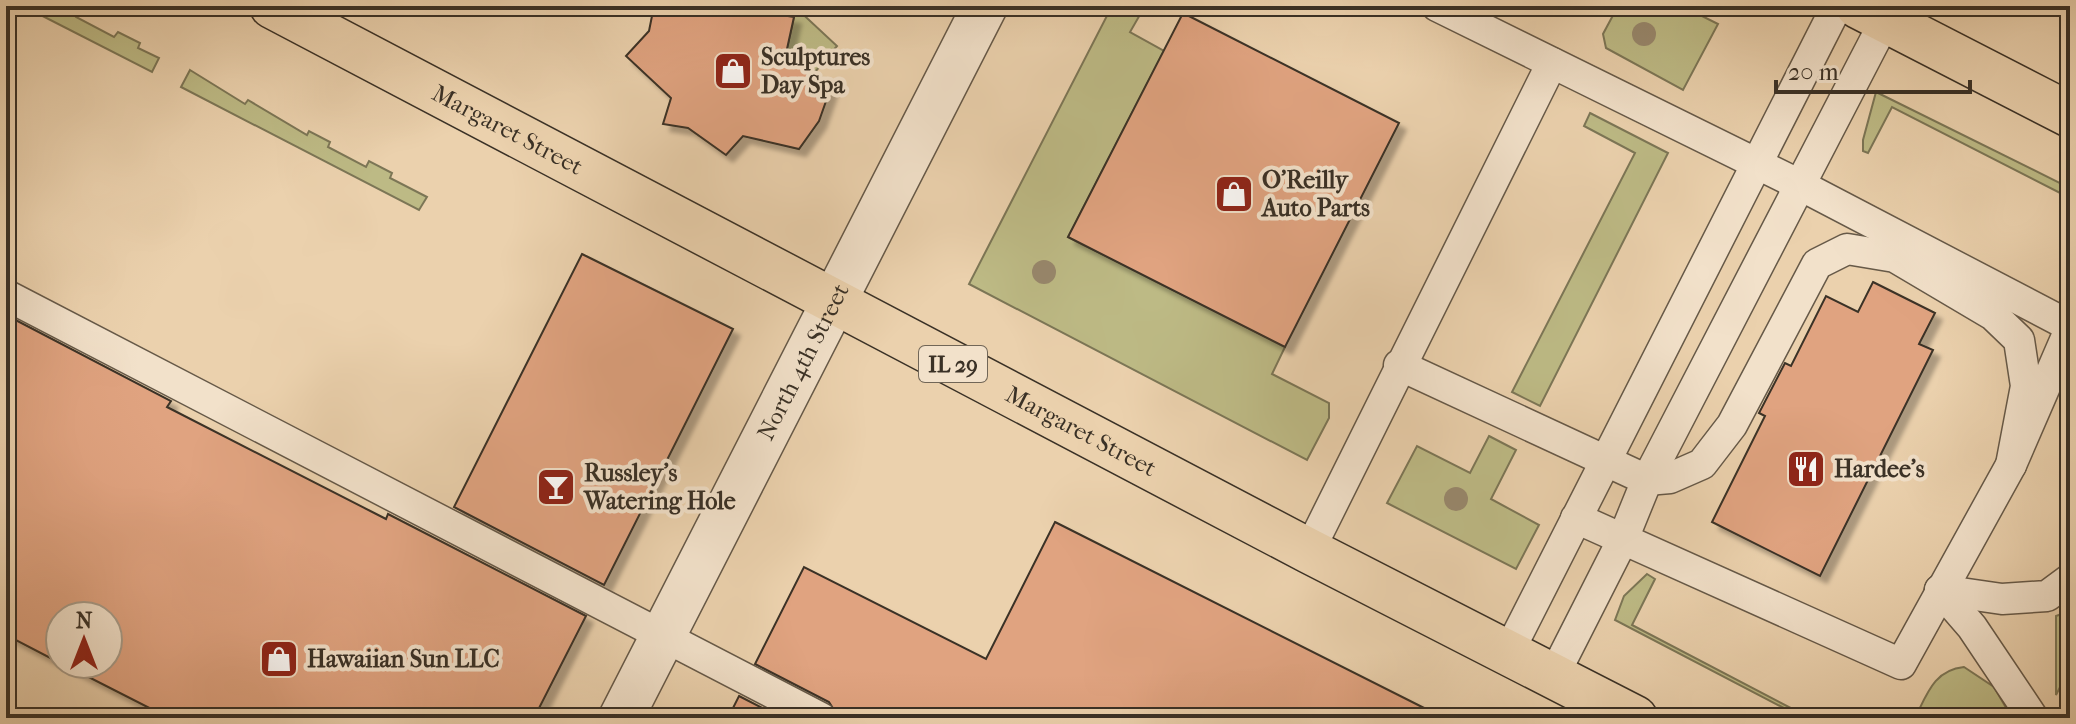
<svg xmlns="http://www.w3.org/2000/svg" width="2076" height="724" viewBox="0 0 2076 724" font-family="'IM FELL French Canon',serif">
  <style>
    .green { fill: #bdba85; stroke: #7c7656; stroke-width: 2 }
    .building { fill: #e0a380; stroke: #3a3126; stroke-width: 2; filter: url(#shadow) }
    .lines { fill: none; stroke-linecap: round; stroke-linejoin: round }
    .service-casing { stroke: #665948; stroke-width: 33 }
    .minor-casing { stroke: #665948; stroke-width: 47 }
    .primary-casing { stroke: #3a3126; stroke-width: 47 }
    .service { stroke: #f2e1ca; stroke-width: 30 }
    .minor { stroke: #f2e1ca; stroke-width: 44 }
    .primary { stroke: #ebd1ad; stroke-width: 44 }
    .tree { fill: #98886d }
    .labels { text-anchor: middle; stroke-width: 8; stroke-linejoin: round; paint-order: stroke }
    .shield { fill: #f2e1ca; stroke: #716657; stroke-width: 2 }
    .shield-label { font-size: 22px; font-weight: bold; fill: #3a3126 }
    .poi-label { font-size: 24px; font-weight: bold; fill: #3a3126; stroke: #f2e1ca; text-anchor: start }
    .street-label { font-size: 24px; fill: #3a3126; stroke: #f2e1ca }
  </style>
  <defs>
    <filter id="shadow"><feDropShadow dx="7" dy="7" stdDeviation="2" flood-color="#0004"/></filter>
  </defs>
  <rect width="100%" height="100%" fill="#ebd1ad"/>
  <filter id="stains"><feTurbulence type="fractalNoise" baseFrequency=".0025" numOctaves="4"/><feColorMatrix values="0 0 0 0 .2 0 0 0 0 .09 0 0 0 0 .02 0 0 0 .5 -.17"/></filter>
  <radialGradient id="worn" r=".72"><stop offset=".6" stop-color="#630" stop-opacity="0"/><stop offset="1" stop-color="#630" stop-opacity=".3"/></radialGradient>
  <g class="green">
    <polygon points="23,6 65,6 77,12 76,17 114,37 118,32 140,43 138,48 159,58 152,72"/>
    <polygon points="771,6 794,6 837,46 815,72 787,49 794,17 769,13"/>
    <polygon points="1112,6 1145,6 1130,32 1164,51 1068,237 1285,347 1272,374 1329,403 1329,418 1307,460 969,284"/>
    <polygon points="1618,6 1682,6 1718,24 1683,90 1606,48 1603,34"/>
    <polygon points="190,70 245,104 248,100 307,135 309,131 330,142 328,147 366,167 369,161 392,173 390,178 427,197 419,210 181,87"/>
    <polygon points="1876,92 2070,188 2070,198 1892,107 1868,153 1863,151 1863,140"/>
    <polygon points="1590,113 1668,153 1540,406 1512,392 1635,153 1584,126"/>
    <polygon points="1489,436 1516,450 1491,499 1539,525 1516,569 1387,503 1417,446 1470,473"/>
    <polygon points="1647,574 1655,579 1632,625 1810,718 1803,718 1615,620 1624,596"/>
    <polygon points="2070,611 2070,668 2056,695 2056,616"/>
    <path d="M1964,667L1994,687L2012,718H1915C1927,694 1934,670 1964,667Z"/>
  </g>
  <g class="building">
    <polygon points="654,6 771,6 769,13 794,17 787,49 831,87 819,121 799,149 743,136 726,155 688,128 663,124 671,98 626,56 649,31"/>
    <polygon points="1183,13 1399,123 1285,347 1068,237"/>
    <polygon points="582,254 733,329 604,585 454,507"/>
    <polygon points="1873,282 1935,313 1919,344 1933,350 1820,576 1712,522 1765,416 1759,413 1785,363 1791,366 1826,296 1858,312"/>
    <polygon points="6,315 171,401 167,407 386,519 388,514 586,616 534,718 169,718 63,664 108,664 108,616 60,616 60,663 6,635"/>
    <polygon points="1055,522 1444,718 839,718 829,702 755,664 804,567 986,659"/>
    <polygon points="739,696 782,718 728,718"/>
  </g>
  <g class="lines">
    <defs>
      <g id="service">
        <polyline points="1437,6 1800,185 2070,326"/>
        <polyline points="6,295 821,718"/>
        <polyline points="1399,365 1647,480 1670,478 1702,464 1732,425 1817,264 1847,249 1895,257 1993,315 2019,340 2026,386 2011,465"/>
        <polyline points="1576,518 1901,664 2011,465 2070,329"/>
        <polyline points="1309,551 1552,63"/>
        <polyline points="1940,590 1972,627 2033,718"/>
        <polyline points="1940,590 2002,599 2047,596 2070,579"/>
        <polyline points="1508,653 1837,6"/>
        <polyline points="1554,675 1623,539 1647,480 1885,21"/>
      </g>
      <g id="minor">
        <path id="s1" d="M621,718L985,6"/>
      </g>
      <g id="primary">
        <path id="s2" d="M272,6L1309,551L1635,718"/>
        <polyline points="1858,6 2070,115"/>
      </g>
    </defs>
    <use href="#service" class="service-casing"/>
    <use href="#minor" class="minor-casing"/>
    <use href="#primary" class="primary-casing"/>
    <use href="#service" class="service"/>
    <use href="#minor" class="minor"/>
    <use href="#primary" class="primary"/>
  </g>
  <g class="tree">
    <circle cx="1644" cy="34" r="12"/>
    <circle cx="1044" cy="272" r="12"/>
    <circle cx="1456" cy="499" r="12"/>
  </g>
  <defs>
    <symbol id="shop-square" viewBox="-11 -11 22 22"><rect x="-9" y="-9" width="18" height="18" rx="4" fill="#8f2418" stroke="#f2e1ca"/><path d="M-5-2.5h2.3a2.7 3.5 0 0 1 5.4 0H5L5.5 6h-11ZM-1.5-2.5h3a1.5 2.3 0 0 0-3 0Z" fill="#fff"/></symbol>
    <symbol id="restaurant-square" viewBox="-11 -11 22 22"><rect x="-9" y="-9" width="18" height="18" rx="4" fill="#8f2418" stroke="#f2e1ca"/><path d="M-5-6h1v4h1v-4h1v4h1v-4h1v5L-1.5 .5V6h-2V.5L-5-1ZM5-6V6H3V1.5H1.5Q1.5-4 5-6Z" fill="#fff"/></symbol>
    <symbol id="bar-square" viewBox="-11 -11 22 22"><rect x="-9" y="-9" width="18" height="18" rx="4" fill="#8f2418" stroke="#f2e1ca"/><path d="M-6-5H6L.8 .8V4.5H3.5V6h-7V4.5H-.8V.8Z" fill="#fff"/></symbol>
  </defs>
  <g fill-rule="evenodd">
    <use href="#shop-square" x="711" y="49" width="44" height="44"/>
    <use href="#shop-square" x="1212" y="172" width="44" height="44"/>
    <use href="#restaurant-square" x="1784" y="447" width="44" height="44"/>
    <use href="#bar-square" x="534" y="465" width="44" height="44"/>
    <use href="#shop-square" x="257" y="637" width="44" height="44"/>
  </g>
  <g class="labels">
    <rect class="shield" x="919" y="346" width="68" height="36" rx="6"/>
    <g class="shield-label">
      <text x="953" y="372">IL 29</text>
    </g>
    <g class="poi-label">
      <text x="761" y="65">Sculptures<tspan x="761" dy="28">Day Spa</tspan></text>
      <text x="1262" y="188">O'Reilly<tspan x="1262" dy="28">Auto Parts</tspan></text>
      <text x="1834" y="477">Hardee's</text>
      <text x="584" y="481">Russley's<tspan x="584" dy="28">Watering Hole</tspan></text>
      <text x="307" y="667">Hawaiian Sun LLC</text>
    </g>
    <g class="street-label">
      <text dy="8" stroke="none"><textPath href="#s2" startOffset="266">Margaret Street</textPath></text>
      <text dy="8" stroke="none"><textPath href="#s1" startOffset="400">North 4th Street</textPath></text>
      <text dy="8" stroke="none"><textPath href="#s2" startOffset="914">Margaret Street</textPath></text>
    </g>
  </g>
  <rect width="2076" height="724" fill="none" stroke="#ebd1ad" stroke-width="32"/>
  <rect x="8" y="8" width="2060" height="708" fill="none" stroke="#3a3126" stroke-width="4"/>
  <rect x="16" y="16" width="2044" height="692" fill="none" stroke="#3a3126" stroke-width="2"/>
  <g transform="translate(84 640)"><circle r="38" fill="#f2e1ca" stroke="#a89b88" stroke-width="2"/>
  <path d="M0-6L14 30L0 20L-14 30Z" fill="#8f2418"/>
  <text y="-12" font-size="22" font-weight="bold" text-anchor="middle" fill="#3a3126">N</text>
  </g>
  <path d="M1776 80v12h194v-12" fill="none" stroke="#3a3126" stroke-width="4"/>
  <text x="1788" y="80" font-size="24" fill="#3a3126" stroke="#f2e1ca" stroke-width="6" paint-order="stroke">20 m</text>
  <rect width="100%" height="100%" filter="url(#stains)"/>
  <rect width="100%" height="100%" fill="url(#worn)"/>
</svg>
